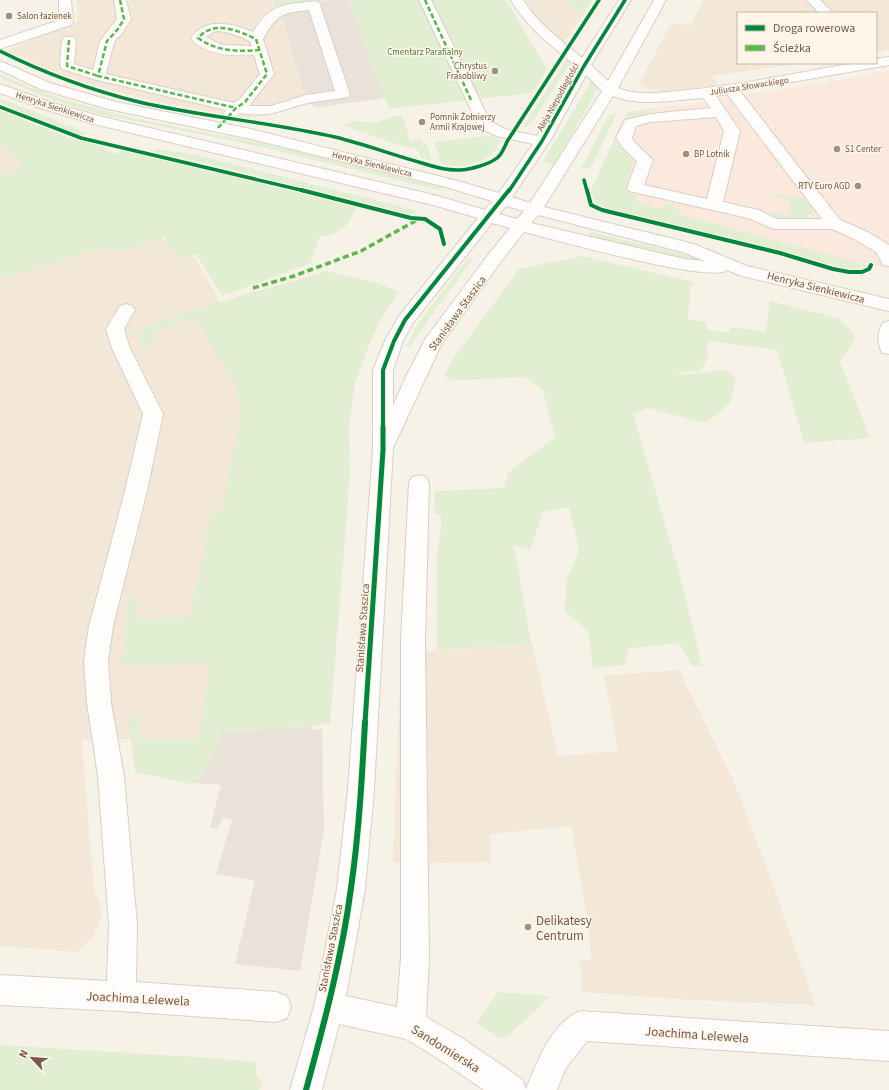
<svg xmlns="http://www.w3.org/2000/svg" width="889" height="1090" viewBox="0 0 889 1090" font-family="'Source Sans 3',sans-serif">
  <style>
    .residential { fill: #f3e7d8 }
    .commercial { fill: #fbe9de }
    .industrial { fill: #eae1d9 }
    .green { fill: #e2eed2 }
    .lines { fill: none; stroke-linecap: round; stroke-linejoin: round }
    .minor-casing { stroke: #d9cfc6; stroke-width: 2 }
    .minor { fill: #fefdfc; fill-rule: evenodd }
    .quiet-far1 { stroke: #58b947; stroke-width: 2.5; stroke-dasharray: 5 2.5; stroke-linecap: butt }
    .quiet { stroke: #58b947; stroke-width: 3.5; stroke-dasharray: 6 3.5; stroke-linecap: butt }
    .cycleway-far3-casing { stroke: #fff6e9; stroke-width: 5 }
    .cycleway-far2-casing { stroke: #fff6e9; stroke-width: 6 }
    .cycleway-far1-casing { stroke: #fff6e9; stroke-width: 8 }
    .cycleway-casing { stroke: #fff6e9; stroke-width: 9 }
    .cycleway-far3 { stroke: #00873e; stroke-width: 3.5 }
    .cycleway-far2 { stroke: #00873e; stroke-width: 4 }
    .cycleway-far1 { stroke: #00873e; stroke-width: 5 }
    .cycleway { stroke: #00873e; stroke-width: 6 }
    .poi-dot { fill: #a38e7f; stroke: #fff6e9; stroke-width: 1.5 }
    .labels { text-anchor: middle; stroke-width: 3; stroke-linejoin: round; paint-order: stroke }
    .far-poi-label { font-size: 9px; fill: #765847; stroke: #fff6e9; text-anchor: start }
    .far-park-label { font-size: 9px; fill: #517c3f; stroke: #fff6e9 }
    .far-street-label { font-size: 9px; fill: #765847; stroke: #fff6e9 }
    .street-label { font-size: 11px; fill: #765847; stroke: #fff6e9 }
    .near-poi-label { font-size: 13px; fill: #765847; stroke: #fff6e9; text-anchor: start }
    .near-street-label { font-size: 13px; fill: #765847; stroke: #fff6e9 }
  </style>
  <rect width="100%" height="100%" fill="#f7f2e8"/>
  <g class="residential">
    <polygon points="77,0 274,0 276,7 279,7 307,103 274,114 248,118 239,117 153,101 106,89 61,75 14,54 8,50 78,20"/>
    <polygon points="526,0 586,0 585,12 563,44 545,30"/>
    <polygon points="704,0 889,0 889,50 876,52 876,13 738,13 738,63 786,63 787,65 712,76 718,85 664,92 643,87 639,83 671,24 691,25"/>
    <polygon points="0,137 12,150 195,258 217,295 222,314 253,386 199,739 82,740 94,892 100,904 101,917 92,937 79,952 0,946"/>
    <polygon points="532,644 558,756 618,751 604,675 679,670 732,777 763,857 815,1005 689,1000 582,992 580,961 591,960 588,922 571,826 490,834 491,862 393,863 401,653"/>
  </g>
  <polygon class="commercial" points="889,71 889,269 838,257 640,216 608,152 627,112 668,106 684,106 726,97 788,89"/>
  <g class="industrial">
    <polygon points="334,0 348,0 385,98 318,107 307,103 279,7"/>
    <polygon points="234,607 310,624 311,730 322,729 324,831 300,971 235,964 255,880 216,874 232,820 222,818 218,829 210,828 221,785 196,783 218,746"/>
  </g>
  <g class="green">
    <polygon points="274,0 334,0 276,7"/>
    <polygon points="348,0 506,0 547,69 532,93 389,109"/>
    <polygon points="569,0 593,0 585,12 574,10"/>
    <polygon points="567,59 569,62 569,65 533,121 521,130"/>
    <path d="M0,74C81,112 164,124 250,141C314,154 378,172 441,187L439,190L253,145L99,114L50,99L0,78Z"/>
    <polygon points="592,80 598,89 554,165 543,162"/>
    <polygon points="0,98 87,133 82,135 73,133 7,106 0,103"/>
    <path d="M658,108L644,114L626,117L618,135V140L633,163L626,184L630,191L638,196L635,201L647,204L650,200H652L650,206L662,209L665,203L673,205L681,215L860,263L866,265L865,267L856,269L843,268L777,249L609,209C600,206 591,200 591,190L627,112Z"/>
    <path d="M0,110L72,139L106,147L104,150L117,154L121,150L252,181L357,207C345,229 344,232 319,237L311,263L222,296L196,254L178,259L164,237L109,254L104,247L0,279V176L23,168L10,150L7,151L0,144Z"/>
    <polygon points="618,111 593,164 588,168 581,168 609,116"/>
    <polygon points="402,115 410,140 421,139 422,143 426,143 432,161 422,158 417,149 389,142 343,125 356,121 376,123 395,116"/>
    <path d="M489,136L499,139L500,141C496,158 473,166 456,166C451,166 446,164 441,163L434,142Z"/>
    <polygon points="155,149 193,154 419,211 410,215 231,169 154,152"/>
    <path d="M775,194L807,199L812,207L813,212C804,222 786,220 774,217L769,213L773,212L787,215L790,200L774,197Z"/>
    <polygon points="591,232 720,263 718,266 629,245 587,239"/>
    <polygon points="582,256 693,282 690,293 688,319 707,322 707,330 730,333 730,327 766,332 770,301 839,318 854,333 855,339 840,361 870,438 804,443 777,350 707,341 708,358 700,371 676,373 683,375 725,369 736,380 730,403 706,423 647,408 633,414 681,579 702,666 692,666 679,643 630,648 624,665 593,668 588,631 565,611 566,581 579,551 569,507 543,512 530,551 514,545 531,644 437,650 437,557 441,527 441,516 434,513 435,491 504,488 508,473 555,437 543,391 525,377 450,381 444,375 453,359 519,269"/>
    <polygon points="469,257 474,258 431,316 410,347 406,347 419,322"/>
    <polygon points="327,271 378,283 399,292 381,318 369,345 355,384 349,428 350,469 347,514 330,724 219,734 218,746 196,783 191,784 135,772 128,718 133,715 140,719 137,739 199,739 209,664 121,666 130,597 139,595 136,608 138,609 137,619 190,618 212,511 222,511 240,416 236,387 195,318 154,331 159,342 147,346 148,349 144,350 138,338 140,332 147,326 251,292 259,291"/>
    <polygon points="498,992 551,996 509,1035 501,1038 476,1024"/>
    <polygon points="0,1045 211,1058 257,1062 256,1074 263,1084 259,1090 0,1090"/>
  </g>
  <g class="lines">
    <defs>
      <g id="minor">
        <polygon points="59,0 71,0 73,22 71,25 0,49 0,40 59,20"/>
        <path d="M114,0H126L131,19L123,32L114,42L106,74L234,103L240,99L260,74L254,55C235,56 203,56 191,38C206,16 233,24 253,32C266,12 274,5 299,3C306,2 312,1 319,2L350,94L348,97C335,100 321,100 308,103C280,110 271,118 240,113C235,118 231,120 224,118L222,115L226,110L93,79L62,69L60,66L62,40L64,37H74L76,40L74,64L93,70L100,41L117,19ZM309,10L335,91L306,95L271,106H249L274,74L263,39C278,14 280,13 309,10ZM218,31C229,32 239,36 250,41L252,46L222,45L206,37L213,32Z"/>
        <path d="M419,0H431L490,121L505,129L537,136L577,67C552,46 527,28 511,0H523C538,24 561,40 582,58L619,0H631L591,65L608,81L654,0H666L618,88C638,96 658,93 678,91C737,86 796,73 854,63H876V59L889,57V65L740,91L840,220L866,231L889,245V266L883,265L876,252L854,239L832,229H774L748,218L629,191L627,188L637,161L624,149L616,138L625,120L650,114L711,108L703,98C674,100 641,107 613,96L544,207L694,244L747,266L889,299V311L742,276L727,270C712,284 552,239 524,232L500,263L441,345L393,448L374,790L365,889L346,996L397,1007L401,958V641L409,483L412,477L419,475L426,477L429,483L425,641L429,958L426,1017L459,1036L522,1079L526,1089C537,1062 551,1023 580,1011L889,1031V1061L587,1041L566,1068L557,1090H484L437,1058L406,1039L339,1024L322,1090H290L314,1007L337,889L348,790L373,450V370L385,341L399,316L478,218L433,205L94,124L40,108L0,93V84L50,102L103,117L438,196L485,210L492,201L446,187L251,139L108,109L40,89L0,70V61L50,83L116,102L251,129L458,181L499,193L533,144L496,136L479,127ZM586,75L602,91L530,203L512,197L550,141ZM727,94L822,219H777L759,210L723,202L740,131L716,96ZM716,117L724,131L707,199L644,185L653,160L635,143L632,138L636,126L650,122ZM506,206L524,211L517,219L499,214ZM538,215L682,252L705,261L685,259L531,223ZM492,223L510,228L488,255L426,338L407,374L393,406V370L403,341L413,323Z"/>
        <polygon points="807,0 820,0 833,13 819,13"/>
        <polygon points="126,304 132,306 135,310 124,329 129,346 163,414 147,491 113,626 108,661 111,703 124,776 137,925 136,982 276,992 287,996 291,1007 287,1018 276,1022 121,1011 0,1005 0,975 107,981 109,925 98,776 87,703 84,661 89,626 125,491 143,414 111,346 106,329 120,306"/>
        <path d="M889,321V354L882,353C877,343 877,332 883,323Z"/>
      </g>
    </defs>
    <use href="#minor" class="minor-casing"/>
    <use href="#minor" class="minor"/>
    <g class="quiet-far1">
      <polyline points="120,0 124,19 118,29 107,41 98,76 236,108"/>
      <polyline points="425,0 471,100"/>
      <polyline points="69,40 67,66 98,76"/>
      <path d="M218,128L236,108L245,102L267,74L256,39C237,30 214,20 198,38C216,51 237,52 259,50"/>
    </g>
    <polyline class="quiet" points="253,288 294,276 361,251 417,220"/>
    <defs>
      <g id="cycleway-far3">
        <path d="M0,51C44,73 91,90 139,102C203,117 270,122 335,137C364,144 393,155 422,163C434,167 447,171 460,170C469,170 490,164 497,158C502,155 505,145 508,140L599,0"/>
        <polyline points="0,107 81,138 305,191"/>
        <polyline points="584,180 587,191"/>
        <polyline points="509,191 542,141 584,66 625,0"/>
      </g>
      <g id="cycleway-far2">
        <polyline points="301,190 411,218 425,219 440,229 444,244"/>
        <polyline points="587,190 591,205 602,210 780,253 833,269 849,272 862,272 869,269 871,265"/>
        <polyline points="383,428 383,370 394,341 405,320 509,190"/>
      </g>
      <polyline id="cycleway-far1" points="365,723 383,450 383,427"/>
      <path id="cycleway" d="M306,1090C324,1024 342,957 351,888C359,833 362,777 365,722"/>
    </defs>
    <use href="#cycleway-far3" class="cycleway-far3-casing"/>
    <use href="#cycleway-far2" class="cycleway-far2-casing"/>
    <use href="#cycleway-far1" class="cycleway-far1-casing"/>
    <use href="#cycleway" class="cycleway-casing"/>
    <use href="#cycleway-far3" class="cycleway-far3"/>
    <use href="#cycleway-far2" class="cycleway-far2"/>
    <use href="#cycleway-far1" class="cycleway-far1"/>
    <use href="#cycleway" class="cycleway"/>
  </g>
  <g class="poi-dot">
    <circle cx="9" cy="16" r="4"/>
    <circle cx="495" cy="71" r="4"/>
    <circle cx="422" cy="122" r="4"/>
    <circle cx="837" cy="149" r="4"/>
    <circle cx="686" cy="154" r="4"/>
    <circle cx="858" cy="186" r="4"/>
    <circle cx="528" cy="927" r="4"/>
  </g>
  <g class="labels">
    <g class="far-poi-label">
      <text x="17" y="19">Salon łazienek</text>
      <text x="487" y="69" text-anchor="end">Chrystus<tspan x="487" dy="10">Frasobliwy</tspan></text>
      <text x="430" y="120">Pomnik Żołnierzy<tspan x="430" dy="10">Armii Krajowej</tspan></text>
      <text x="845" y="152">S1 Center</text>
      <text x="694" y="157">BP Lotnik</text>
      <text x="850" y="189" text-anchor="end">RTV Euro AGD</text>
    </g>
    <g class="far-park-label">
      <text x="425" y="55">Cmentarz Parafialny</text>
    </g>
    <g class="far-street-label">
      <text transform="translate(749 86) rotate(-9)" y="3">Juliusza Słowackiego</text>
      <text transform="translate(558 97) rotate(-61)" y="3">Aleja Niepodległości</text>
      <text transform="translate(55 107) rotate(18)" y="3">Henryka Sienkiewicza</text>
      <text transform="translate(372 164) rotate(14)" y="3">Henryka Sienkiewicza</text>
    </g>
    <g class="street-label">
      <text transform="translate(816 287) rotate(14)" y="4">Henryka Sienkiewicza</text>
      <text transform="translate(457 313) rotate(-54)" y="4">Stanisława Staszica</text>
      <text transform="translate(362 628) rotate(-86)" y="4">Stanisława Staszica</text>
      <text transform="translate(330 948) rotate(-79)" y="4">Stanisława Staszica</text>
    </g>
    <g class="near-poi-label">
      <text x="536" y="925">Delikatesy<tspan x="536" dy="15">Centrum</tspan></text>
    </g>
    <g class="near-street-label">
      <text transform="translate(138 998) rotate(3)" y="5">Joachima Lelewela</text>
      <text transform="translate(697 1034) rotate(4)" y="5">Joachima Lelewela</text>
      <text transform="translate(446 1048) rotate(32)" y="5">Sandomierska</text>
    </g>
  </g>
  <rect x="737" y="12" width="140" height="52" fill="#fff6e9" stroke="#c8b7a8"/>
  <rect x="745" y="25" width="20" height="6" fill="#00873e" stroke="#c8b7a8"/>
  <text x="773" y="32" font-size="12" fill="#765847">Droga rowerowa</text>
  <rect x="745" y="45" width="20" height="6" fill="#58b947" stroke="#c8b7a8"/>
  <text x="773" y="52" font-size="12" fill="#765847">Ścieżka</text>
  <g transform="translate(32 1058) rotate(296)" stroke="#fff6e9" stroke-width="3" paint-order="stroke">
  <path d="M0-3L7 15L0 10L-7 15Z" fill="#765847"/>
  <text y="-6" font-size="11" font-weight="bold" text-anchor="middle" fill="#765847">N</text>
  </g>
</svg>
